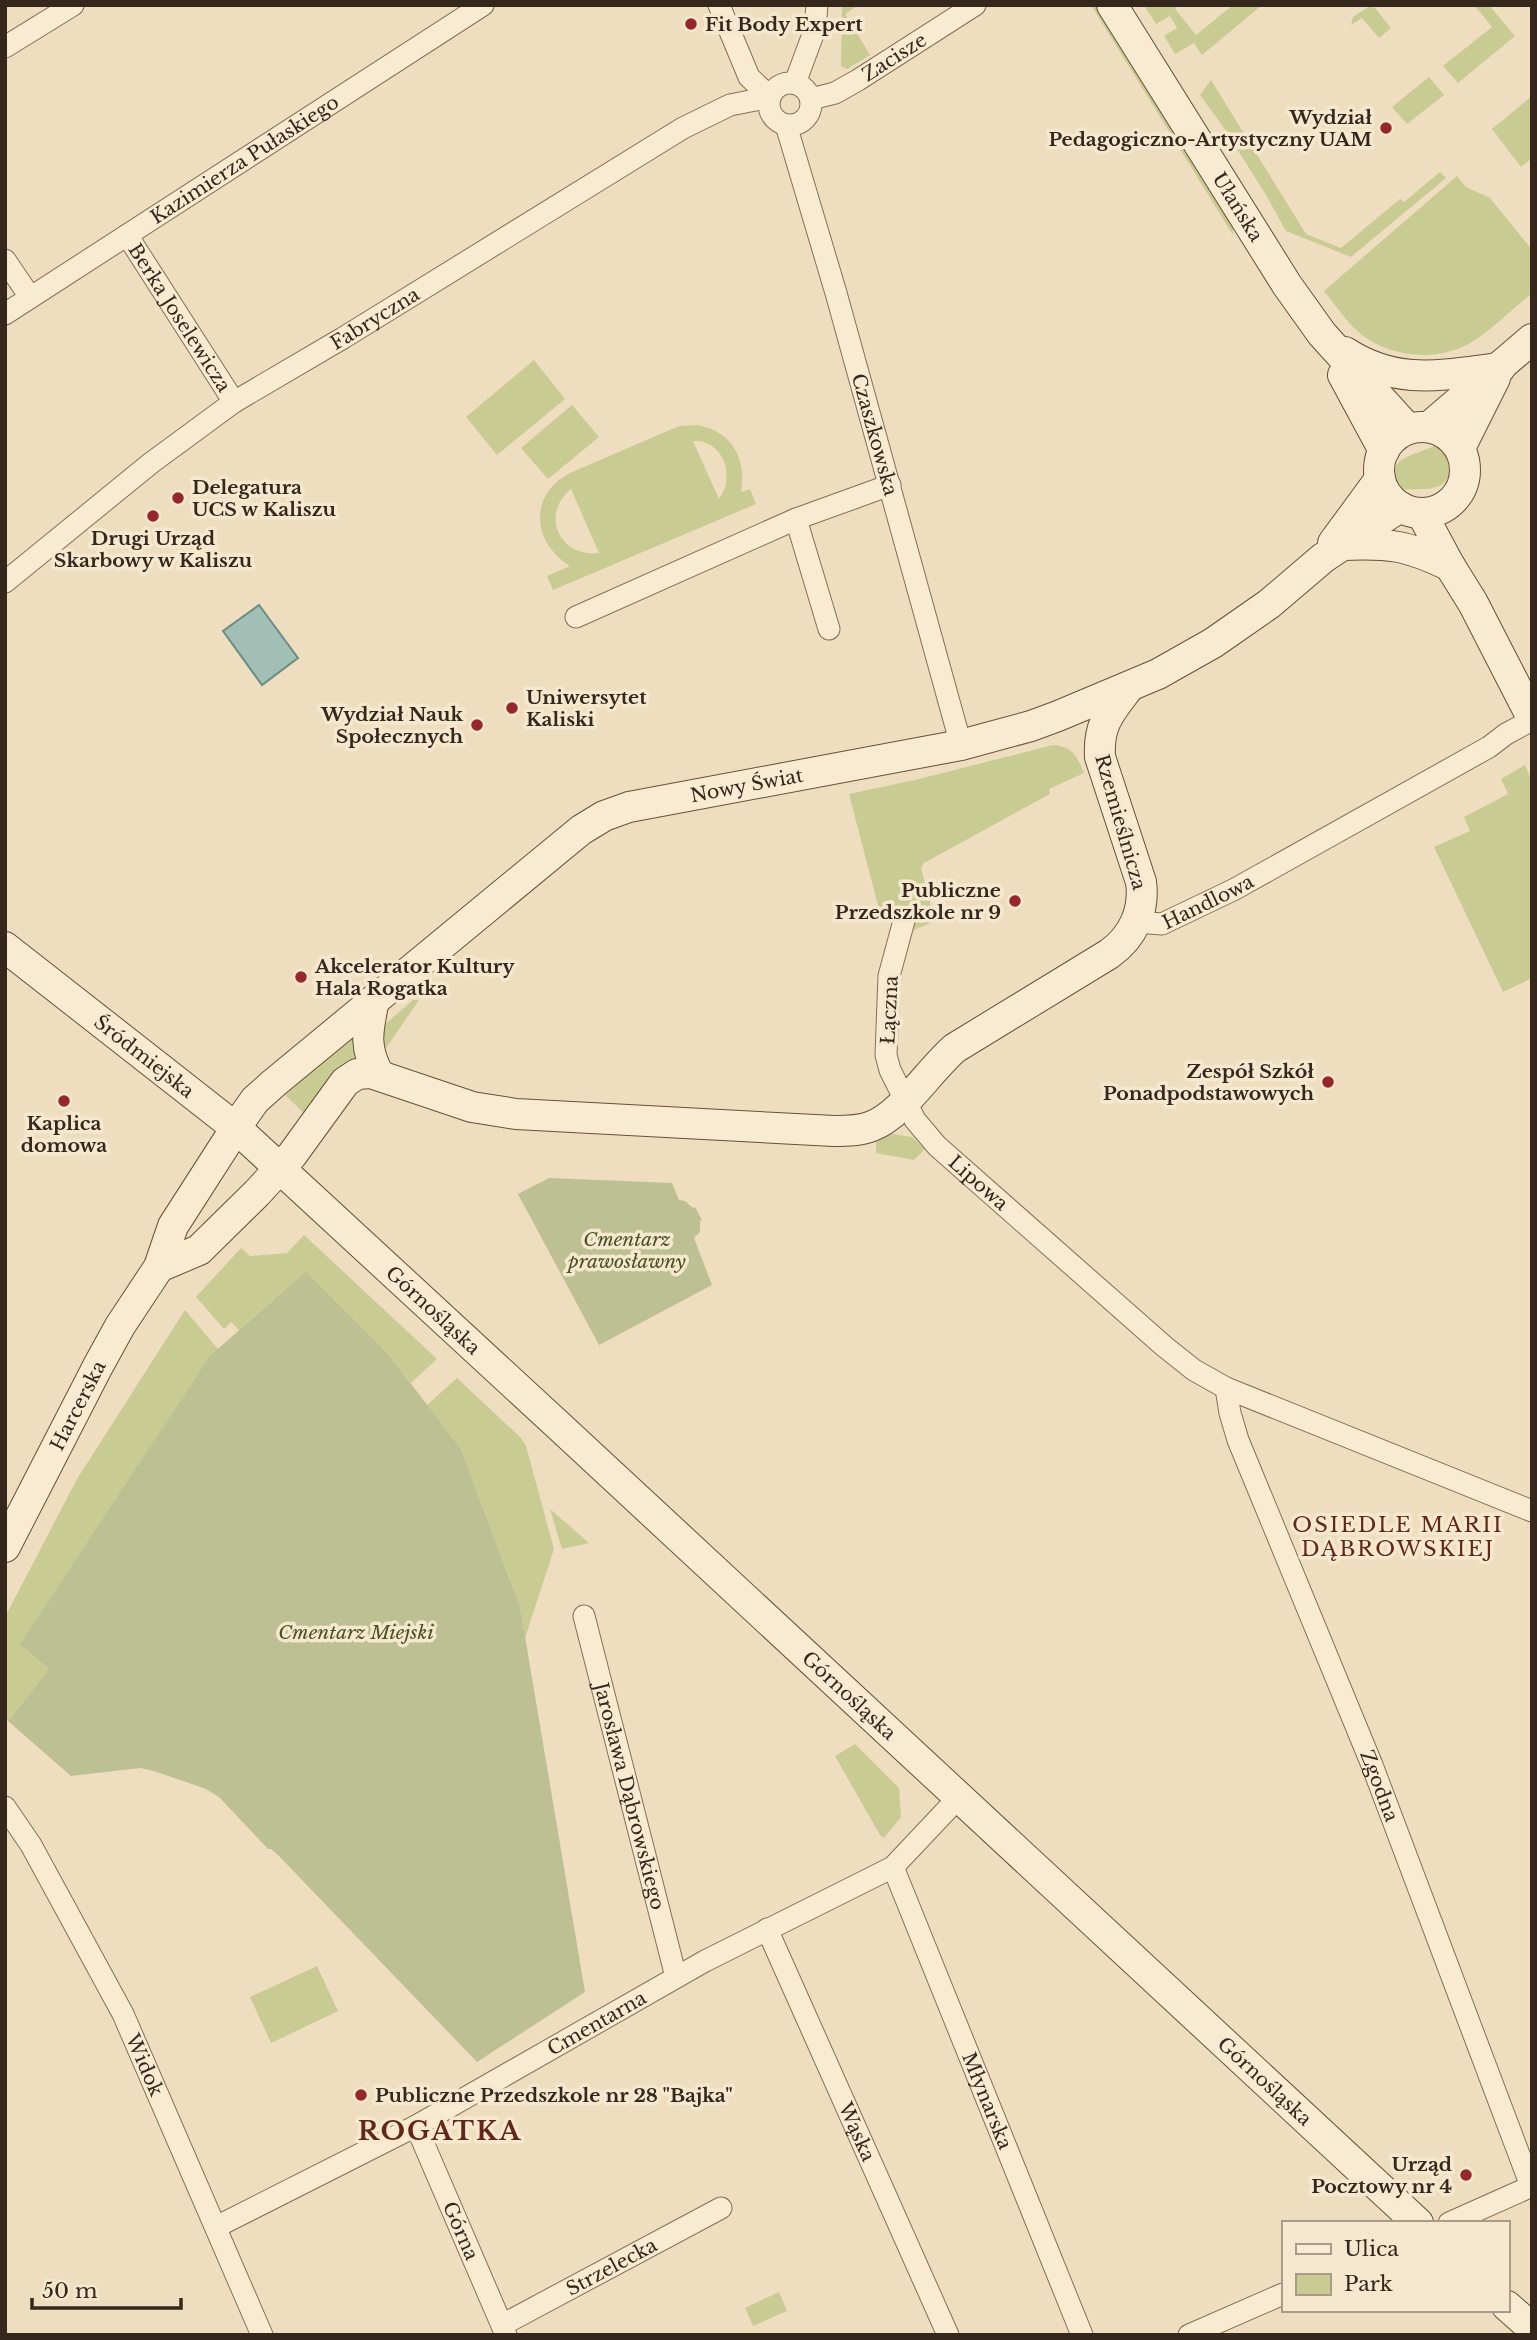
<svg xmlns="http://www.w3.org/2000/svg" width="1537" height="2340" viewBox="0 0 1537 2340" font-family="'Libre Baskerville',serif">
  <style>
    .green { fill: #c8cc93; fill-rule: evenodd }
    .cemetery { fill: #bdc092 }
    .water { fill: #a2bfb5; stroke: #698d82; stroke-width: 2 }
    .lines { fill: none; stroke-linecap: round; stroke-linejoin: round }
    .street-casing { stroke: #866e57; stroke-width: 23 }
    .secondary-casing { stroke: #684f3a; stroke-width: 32 }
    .street { stroke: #f9ebd1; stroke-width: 21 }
    .secondary { stroke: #f9ebd1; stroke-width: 30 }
    .poi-dot { fill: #96272d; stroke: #f5e8ce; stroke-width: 2.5 }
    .labels { text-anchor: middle; stroke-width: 7; stroke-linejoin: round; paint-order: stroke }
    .poi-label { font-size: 19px; font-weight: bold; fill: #35271c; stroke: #f5e8ce; text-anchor: start }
    .street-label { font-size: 19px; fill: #35271c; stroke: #f5e8ce }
    .park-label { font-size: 19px; font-style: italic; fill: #485222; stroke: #f5e8ce }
    .neighbourhood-label { font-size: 21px; letter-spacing: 2px; fill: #62271b; stroke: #f5e8ce }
    .district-label { font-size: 26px; font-weight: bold; letter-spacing: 2px; fill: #62271b; stroke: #f5e8ce }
  </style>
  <rect width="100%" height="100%" fill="#eeddbe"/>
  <g class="green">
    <polygon points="842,5 858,5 845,14 870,55 847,69 841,66"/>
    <polygon points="1091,5 1097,5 1233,224 1233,235"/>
    <polygon points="1144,5 1178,5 1175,9 1196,35 1233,5 1262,5 1202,55 1194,43 1175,54 1164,36 1177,28 1170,16 1156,24"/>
    <polygon points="1474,5 1489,5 1515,36 1458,83 1443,66 1492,27"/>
    <polygon points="1370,6 1375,8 1391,28 1379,38 1362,18 1351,25 1353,17"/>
    <polygon points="1429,77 1444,95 1407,124 1392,107"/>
    <polygon points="1211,80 1306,234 1341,248 1400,199 1404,202 1440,172 1446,178 1351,257 1286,231 1266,195 1224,128 1200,95"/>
    <polygon points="1532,96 1532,158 1521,167 1492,129"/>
    <path d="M1457,176L1466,187L1490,198L1532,250V293C1514,308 1497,325 1478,338C1445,362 1395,360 1362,335C1347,323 1336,306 1324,291Z"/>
    <polygon points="534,360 565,399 497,455 466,417"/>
    <polygon points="572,405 599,437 548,479 521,448"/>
    <path d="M697,425C732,431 747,459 741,492L750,489L756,504L553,590L547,576L570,566C532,542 528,495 570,473L672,429L680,426ZM693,441C723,439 736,476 719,499ZM571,489L599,553C559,558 540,514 571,489Z"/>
    <path d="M1436,445C1445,450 1450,457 1450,468C1448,496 1418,487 1400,490C1380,456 1417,456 1436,445Z"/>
    <path d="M1053,745C1072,746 1077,756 1084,773L1049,789L1050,794L924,863L921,868L935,921L914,930L905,917L880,913L849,794L915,780Z"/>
    <polygon points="1525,765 1532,781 1532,978 1503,992 1434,847 1470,831 1464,817 1508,794 1501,779"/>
    <polygon points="413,1000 419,1000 382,1054 382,1027"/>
    <polygon points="352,1038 356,1038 360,1060 307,1116 282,1092"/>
    <polygon points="892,1134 912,1137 925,1149 914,1160 876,1153 876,1141 878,1138"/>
    <polygon points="304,1235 437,1359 411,1383 389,1355 306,1271 239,1330 231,1322 224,1329 196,1297 241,1248 250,1256 287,1253"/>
    <polygon points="185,1310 218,1349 21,1643 49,1669 8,1721 5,1719 5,1617 77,1479"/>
    <polygon points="457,1378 521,1438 526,1446 554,1549 525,1638 520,1607 461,1449 427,1405"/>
    <polygon points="550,1509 589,1543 562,1549"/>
    <polygon points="855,1744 899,1788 901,1817 884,1838 880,1835 835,1756"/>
    <polygon points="317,1966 338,2011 271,2043 250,1997"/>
    <polygon points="779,2292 787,2311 753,2326 745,2308"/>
  </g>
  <g class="cemetery">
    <polygon points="549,1178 672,1183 679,1200 685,1201 693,1208 695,1207 702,1220 700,1221 700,1232 694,1238 712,1285 599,1345 518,1194"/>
    <polygon points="306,1271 389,1355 461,1449 520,1607 585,1992 477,2062 277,1854 271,1849 268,1849 219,1797 206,1789 154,1771 140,1768 71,1776 8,1721 49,1669 20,1644 210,1356"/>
  </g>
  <polygon class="water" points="259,605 298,658 262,685 223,631"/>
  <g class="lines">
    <defs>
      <g id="street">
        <polyline points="719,5 749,77 770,97"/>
        <polyline points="5,47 73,5"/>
        <circle cx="790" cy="104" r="21"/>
        <polyline points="795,83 815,29 817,5"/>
        <path id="s1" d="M811,99L835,93L858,80L975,5"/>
        <path id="s2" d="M786,125L836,293L961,745"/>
        <path id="s3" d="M127,235L234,402"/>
        <polyline points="5,260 30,297"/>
        <path id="s4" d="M5,314L483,5"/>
        <polyline points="796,519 829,629"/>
        <path id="s5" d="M5,582L151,463L234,402L343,338L683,128L730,105L770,97"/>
        <polyline points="576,617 796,519 890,485"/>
        <path id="s6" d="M905,917L889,976L886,1055L890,1070L915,1120L937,1146L1165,1347L1194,1370L1226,1388L1532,1511"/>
        <path id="s7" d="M1136,922L1162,924L1235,889L1489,747L1506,734L1532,720"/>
        <path id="s8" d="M1226,1388L1230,1413L1238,1440L1372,1765L1531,2186"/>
        <path id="s9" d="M584,1616L676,1977"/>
        <path id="s10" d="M5,1807L31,1845L123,2014L262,2335"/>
        <path id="s11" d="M893,1867L1082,2335"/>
        <path id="s12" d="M767,1929L948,2335"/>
        <path id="s13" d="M416,2126L506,2335"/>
        <polyline points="1449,2223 1532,2186"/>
        <path id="s14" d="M216,2227L416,2126L705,1961L893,1867L959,1797"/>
        <path id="s15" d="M502,2325L721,2208"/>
        <polyline points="1189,2335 1283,2294"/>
      </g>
      <g id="secondary">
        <path id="s16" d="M1112,5L1287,285L1322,334L1408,429"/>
        <path d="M1345,352C1397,386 1442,375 1500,368"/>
        <polyline points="1343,375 1384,451"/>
        <circle cx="1422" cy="470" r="43"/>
        <polyline points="1429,427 1532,339"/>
        <polyline points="1460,448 1495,378"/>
        <polyline points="1422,514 1450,566 1473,603 1532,718"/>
        <polyline points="1333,543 1380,479"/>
        <path d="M1342,545C1389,543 1407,545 1450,566"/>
        <path id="s17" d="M5,947L236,1128L559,1426L1418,2223"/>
        <path d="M374,1000C368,1030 363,1046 379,1075"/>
        <path d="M159,1267L199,1250L257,1193L292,1155L345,1082L357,1074L371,1073L472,1107L516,1114L834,1131C847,1131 860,1131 872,1126C902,1115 929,1070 955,1048L1109,954C1133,937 1145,911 1141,882L1100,757C1098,724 1110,712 1129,687"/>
        <path id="s18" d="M5,1547L98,1366L120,1326L159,1267L173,1226L243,1117L255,1100L274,1083L581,830L604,816L629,807L961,745L1031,726L1058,716L1158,674L1213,643L1269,604L1323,558L1400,507"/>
        <polyline points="1507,2306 1532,2328"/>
      </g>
    </defs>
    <use href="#street" class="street-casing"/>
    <use href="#secondary" class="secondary-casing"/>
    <use href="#street" class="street"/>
    <use href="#secondary" class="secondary"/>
  </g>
  <g class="poi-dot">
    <circle cx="691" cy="24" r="7"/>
    <circle cx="1386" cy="128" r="7"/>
    <circle cx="178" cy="498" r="7"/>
    <circle cx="153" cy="516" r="7"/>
    <circle cx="512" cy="708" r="7"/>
    <circle cx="477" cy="725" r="7"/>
    <circle cx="1015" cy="901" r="7"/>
    <circle cx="301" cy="977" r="7"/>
    <circle cx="1328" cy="1082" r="7"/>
    <circle cx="64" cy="1101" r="7"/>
    <circle cx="361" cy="2095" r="7"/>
    <circle cx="1466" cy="2175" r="7"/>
  </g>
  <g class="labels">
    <g class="poi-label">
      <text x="705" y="31">Fit Body Expert</text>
      <text x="1372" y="124" text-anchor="end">Wydział<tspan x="1372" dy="22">Pedagogiczno-Artystyczny UAM</tspan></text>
      <text x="192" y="494">Delegatura<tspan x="192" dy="22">UCS w Kaliszu</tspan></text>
      <text x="153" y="545" text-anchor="middle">Drugi Urząd<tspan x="153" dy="22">Skarbowy w Kaliszu</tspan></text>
      <text x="526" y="704">Uniwersytet<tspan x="526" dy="22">Kaliski</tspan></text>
      <text x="463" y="721" text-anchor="end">Wydział Nauk<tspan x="463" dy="22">Społecznych</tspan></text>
      <text x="1001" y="897" text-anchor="end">Publiczne<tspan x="1001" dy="22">Przedszkole nr 9</tspan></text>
      <text x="315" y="973">Akcelerator Kultury<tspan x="315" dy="22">Hala Rogatka</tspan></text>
      <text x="1314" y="1078" text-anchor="end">Zespół Szkół<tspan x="1314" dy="22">Ponadpodstawowych</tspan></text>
      <text x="64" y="1130" text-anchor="middle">Kaplica<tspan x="64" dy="22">domowa</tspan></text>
      <text x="375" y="2102">Publiczne Przedszkole nr 28 "Bajka"</text>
      <text x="1452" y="2171" text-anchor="end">Urząd<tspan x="1452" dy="22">Pocztowy nr 4</tspan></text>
    </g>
    <g class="street-label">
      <text dy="7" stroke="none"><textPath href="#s1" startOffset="94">Zacisze</textPath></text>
      <text dy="7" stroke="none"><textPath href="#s4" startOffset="285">Kazimierza Pułaskiego</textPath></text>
      <text dy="7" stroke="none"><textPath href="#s16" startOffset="238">Ułańska</textPath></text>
      <text dy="7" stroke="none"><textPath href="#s3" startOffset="98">Berka Joselewicza</textPath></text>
      <text dy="7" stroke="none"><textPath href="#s5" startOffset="455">Fabryczna</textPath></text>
      <text dy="7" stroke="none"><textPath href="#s2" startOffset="322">Czaszkowska</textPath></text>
      <text dy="7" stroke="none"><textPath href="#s18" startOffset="1110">Nowy Świat</textPath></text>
      <text transform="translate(1121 822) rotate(74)" y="7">Rzemieślnicza</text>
      <text dy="7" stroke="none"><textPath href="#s7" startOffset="77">Handlowa</textPath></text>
      <text transform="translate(889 1010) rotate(-87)" y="7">Łączna</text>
      <text dy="7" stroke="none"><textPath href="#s17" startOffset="177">Śródmiejska</textPath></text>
      <text dy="7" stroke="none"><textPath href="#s6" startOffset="301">Lipowa</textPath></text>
      <text dy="7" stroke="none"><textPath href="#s17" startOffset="562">Górnośląska</textPath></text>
      <text dy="7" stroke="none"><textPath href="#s18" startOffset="159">Harcerska</textPath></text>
      <text dy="7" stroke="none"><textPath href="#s17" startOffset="1129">Górnośląska</textPath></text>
      <text dy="7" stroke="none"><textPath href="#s8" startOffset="427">Zgodna</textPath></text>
      <text dy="7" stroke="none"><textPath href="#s9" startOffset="186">Jarosława Dąbrowskiego</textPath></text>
      <text dy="7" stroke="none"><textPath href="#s14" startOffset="432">Cmentarna</textPath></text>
      <text dy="7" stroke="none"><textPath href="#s10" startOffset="294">Widok</textPath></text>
      <text dy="7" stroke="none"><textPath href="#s17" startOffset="1696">Górnośląska</textPath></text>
      <text dy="7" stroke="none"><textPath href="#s11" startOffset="252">Młynarska</textPath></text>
      <text dy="7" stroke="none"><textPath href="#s12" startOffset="222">Wąska</textPath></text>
      <text dy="7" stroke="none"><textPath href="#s13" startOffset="114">Górna</textPath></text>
      <text dy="7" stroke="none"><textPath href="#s15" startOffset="124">Strzelecka</textPath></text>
    </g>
    <g class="park-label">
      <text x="627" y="1246">Cmentarz<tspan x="627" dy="22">prawosławny</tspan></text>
      <text x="356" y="1639">Cmentarz Miejski</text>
    </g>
    <g class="neighbourhood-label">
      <text x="1398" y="1532">OSIEDLE MARII<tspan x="1398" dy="24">DĄBROWSKIEJ</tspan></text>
    </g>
    <g class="district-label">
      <text x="440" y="2140">ROGATKA</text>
    </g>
  </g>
  <rect width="1537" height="2340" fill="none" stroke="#35271c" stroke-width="14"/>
  <rect x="1282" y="2221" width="228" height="91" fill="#f5e8ce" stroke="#a89b87" stroke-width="2"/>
  <rect x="1296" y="2244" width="35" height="10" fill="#f9ebd1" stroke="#a89b87" stroke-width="2"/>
  <text x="1344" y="2256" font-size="21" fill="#35271c">Ulica</text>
  <rect x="1296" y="2274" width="35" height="21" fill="#c8cc93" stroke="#a89b87" stroke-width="2"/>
  <text x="1344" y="2291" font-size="21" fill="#35271c">Park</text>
  <path d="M32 2298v10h149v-10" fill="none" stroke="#35271c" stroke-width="3.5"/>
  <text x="42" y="2298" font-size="21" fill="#35271c" stroke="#f5e8ce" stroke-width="5" paint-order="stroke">50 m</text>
</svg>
